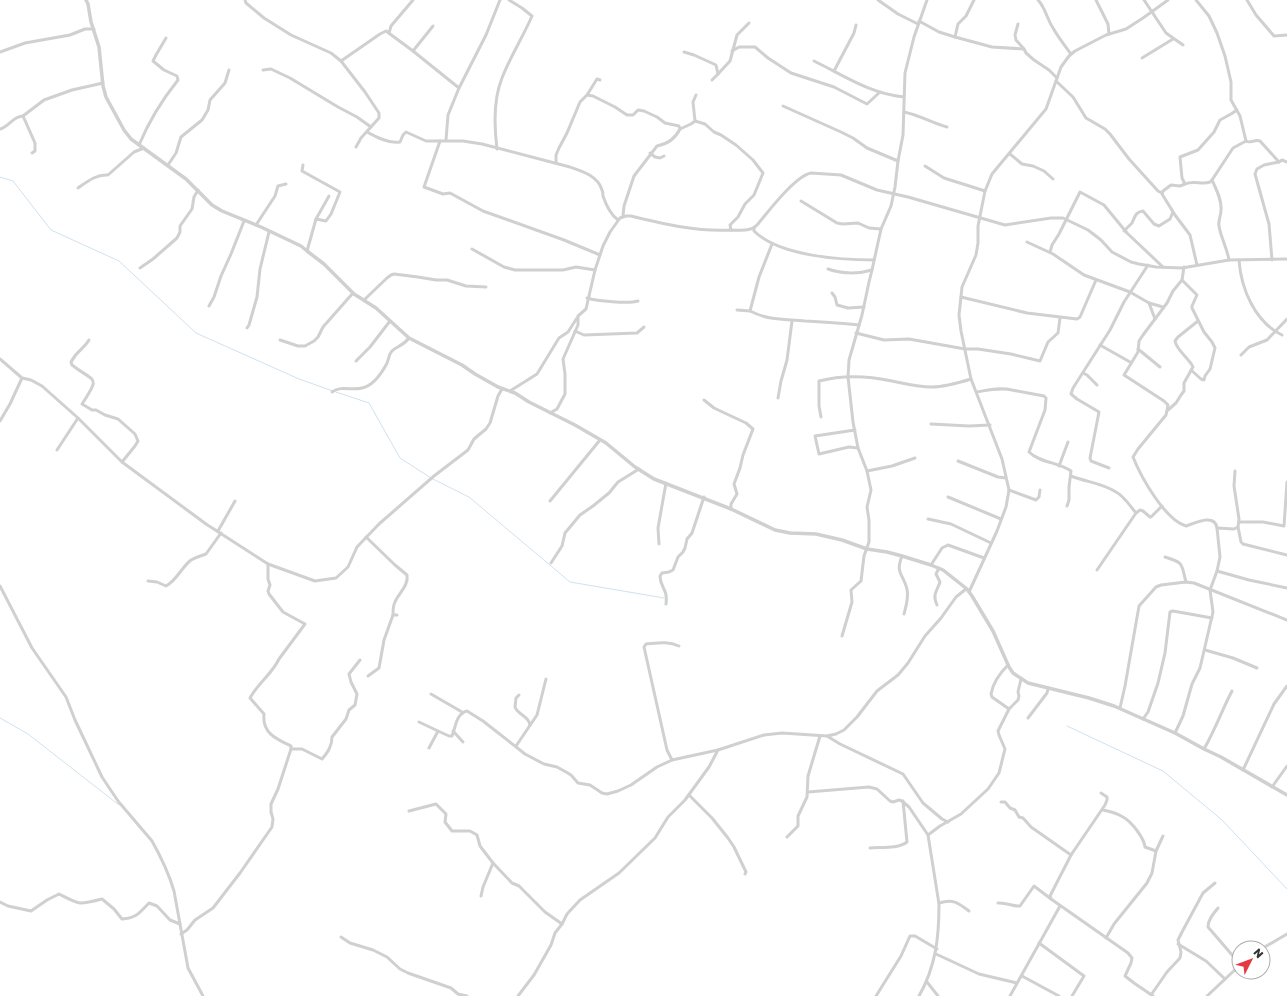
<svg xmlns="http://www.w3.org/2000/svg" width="1287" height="996" viewBox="0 0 1287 996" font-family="'Golos Text',sans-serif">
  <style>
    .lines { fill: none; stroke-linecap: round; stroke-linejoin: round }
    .stream { stroke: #cfe2ee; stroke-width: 1 }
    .minor { stroke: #d0d0d0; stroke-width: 3 }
    .tertiary { stroke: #d0d0d0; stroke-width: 3.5 }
  </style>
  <rect width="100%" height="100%" fill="#fff"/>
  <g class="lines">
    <g class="stream">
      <polyline points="0,177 13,181 51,230 119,261 196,333 299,379 333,391"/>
      <polyline points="336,392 369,403 400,458 431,478 469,497 570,582 664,598"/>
      <polyline points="0,718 28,734 119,805"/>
      <polyline points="1067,726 1163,771 1222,820 1287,889"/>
    </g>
    <g class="minor">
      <polyline points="245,0 246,3 264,18 291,35 331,53 341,61 365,92 379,113 379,118 361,138 356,147"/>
      <polyline points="878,0 898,14 918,24"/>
      <path d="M1038,0C1045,7 1047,19 1053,28C1058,37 1065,46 1071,54"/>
      <polyline points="1096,0 1108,24 1109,34"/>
      <polyline points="1144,0 1166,33 1183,45"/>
      <path d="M1196,0L1209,16L1217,33L1225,56L1231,82V100L1240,116L1246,141C1250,144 1255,139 1260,141L1279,162L1282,160L1287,162"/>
      <polyline points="1247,0 1256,15 1274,36 1287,35"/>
      <polyline points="919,21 939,32 955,37 958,24 966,16 974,0"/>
      <polyline points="1018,24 1015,35 1016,40 1024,49 1026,53 1034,60 1049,70 1057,78"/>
      <polyline points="389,33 391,26 413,0"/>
      <polyline points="955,37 992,47 1024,49"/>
      <polyline points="413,51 433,26"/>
      <polyline points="732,51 739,47 755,47 768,58 791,73 834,87 867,104 880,92"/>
      <polyline points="0,52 25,43 70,35 85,29 94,29"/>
      <polyline points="684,52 694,55 716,65 718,74 712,80"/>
      <polyline points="1142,58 1173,39"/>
      <polyline points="341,61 380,34 386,31 413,51 459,88"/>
      <path d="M814,61C843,75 870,94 904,97"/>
      <polyline points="263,70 271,69 290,78 338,107 357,117 371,127"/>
      <polyline points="834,71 854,33 856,25"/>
      <polyline points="718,74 730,61 737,35 749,23"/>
      <polyline points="1056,81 1073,97 1086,118 1105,129 1110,134 1129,159 1158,191 1162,193"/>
      <polyline points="587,95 593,96 615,107 627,115 633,115 638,110 644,111 657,117 665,123 679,126 680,129 691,124 695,121 693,102 696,95"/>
      <polyline points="783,106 841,132 853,138 867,148 898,161"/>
      <path d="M904,112C919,115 932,123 947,127"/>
      <polyline points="695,121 705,124 714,132 721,135 736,145 753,160 763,173 754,195 745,204 738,217 730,225 731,230"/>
      <path d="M0,129C9,127 13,116 23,116"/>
      <path d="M367,132C376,137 389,144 400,142L403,135L406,132L426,141H463L482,144L570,167C582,171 598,176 602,190C603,192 603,194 603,196C606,205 610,214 618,220"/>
      <polyline points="446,140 448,115 459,88 486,35 500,0"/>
      <polyline points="440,141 424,187 443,194 450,193 483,211 564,240 600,255"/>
      <path d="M139,145C149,121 162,100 178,80L177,76L164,70L153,61L156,55L166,38"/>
      <path d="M497,149C494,125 493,100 502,78C510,57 523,37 532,16L522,8L509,0"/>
      <polyline points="32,153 35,151 35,143 23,116 44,100 72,90 103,83"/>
      <polyline points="650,153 655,157 660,158 664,156"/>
      <polyline points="1010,154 1022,164 1033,166 1044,171 1053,179"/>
      <polyline points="556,163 556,155 559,148 567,133 580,102 587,95 597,79 600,80"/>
      <polyline points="168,165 176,153 181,137 202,120 208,110 210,100 225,83 229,70"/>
      <polyline points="303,165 302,171 340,192 331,214 326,221 316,219 307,251"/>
      <polyline points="925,166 944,178 985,191"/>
      <path d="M1212,180L1210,182C1202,185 1194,180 1185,184L1182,178L1180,157L1198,150L1214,132L1220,120L1231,114L1237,110"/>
      <polyline points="1185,184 1180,186 1171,185 1163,191 1162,194 1175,215 1190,235 1197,265"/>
      <path d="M78,188C88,181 97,174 108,175L134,152L144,148"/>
      <polyline points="801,201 837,223 843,224 858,223 869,228 881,229"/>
      <path d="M623,216L624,206L634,176L657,146C668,144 675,139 680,129"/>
      <polyline points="316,219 329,196"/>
      <polyline points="256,225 275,196 278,186 286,184"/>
      <path d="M754,228V231C779,256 840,260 874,260"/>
      <path d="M1124,231C1127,228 1130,225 1132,223C1135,217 1135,212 1143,211L1154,224L1159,226L1170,219L1173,212"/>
      <polyline points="1027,242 1053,254 1084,275 1130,292 1149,303 1163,307"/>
      <polyline points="472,249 504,267 515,270 563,270 576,267 595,270"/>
      <polyline points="1050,252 1052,245 1059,234 1080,192 1104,205 1127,233 1163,267"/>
      <path d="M1229,260C1227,248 1221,238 1219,226C1218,220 1221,216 1221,210C1222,200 1216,189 1212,180L1233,148L1246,141"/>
      <path d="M1239,260C1241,289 1255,322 1282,335"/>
      <polyline points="1272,260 1269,224 1255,174 1257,169 1264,165 1279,162"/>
      <path d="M1184,267L1182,280L1173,291L1167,303L1143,335L1139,341L1138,352L1124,375L1164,401L1168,405L1166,415L1138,449L1133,457C1141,477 1165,520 1186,526C1195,523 1215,513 1217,528"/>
      <polyline points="140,268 153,259 177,238 180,232 180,226 192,209 194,197 198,190"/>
      <path d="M828,269C842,274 859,274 872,270"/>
      <polyline points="1182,280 1197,295 1192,306 1192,308 1204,332 1212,342 1215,348 1210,369 1205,376 1204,380 1201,379 1191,370"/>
      <polyline points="832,293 835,297 837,305 848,308 864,307"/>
      <polyline points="961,297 1027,313 1077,319 1080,317 1096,280"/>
      <path d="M587,298C597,301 629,304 638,301"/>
      <polyline points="364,300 387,278 391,275 394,274 418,277 436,280 447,280 466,286 486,287"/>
      <polyline points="1149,303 1155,319"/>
      <polyline points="209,306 214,297 221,276 231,254 244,221"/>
      <polyline points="737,310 750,311 759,277 772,244"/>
      <path d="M750,311C770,321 784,319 805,321C823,322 841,323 859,325"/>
      <polyline points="247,328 249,325 257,297 260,269 269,232"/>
      <polyline points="575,331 584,335 637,333 644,327"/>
      <polyline points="856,333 884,340 909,339 965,349 978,349 1011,354 1040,361 1048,342 1058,333 1060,318"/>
      <path d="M89,340C84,349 77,350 71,362L72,365C95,383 101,375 82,404L92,410H96L105,415L118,419L135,434L138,441L135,446L122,462"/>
      <polyline points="280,340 298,346 305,346 314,341 318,337 323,327 353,293"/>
      <polyline points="1100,345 1130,362"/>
      <polyline points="1138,349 1160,367"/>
      <polyline points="1241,355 1249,347 1267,340 1287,319"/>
      <polyline points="0,359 22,378 31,380 42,386 78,418 122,462 206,524 268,564 315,581 336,578 348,567 357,547 379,524 434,476 468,450 474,439 486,429 490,423 498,396 502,389"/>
      <polyline points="356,361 370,347 390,321"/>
      <polyline points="1083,373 1087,375 1097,385"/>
      <polyline points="510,391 537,374 559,338 568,332 577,318"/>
      <path d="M332,392C342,385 351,391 362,388C372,386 381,374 386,365C389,361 388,355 392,351C397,346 403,346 409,338"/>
      <path d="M977,392C988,390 1001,387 1012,390C1023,392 1033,394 1044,396L1046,398L1045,410L1029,452C1040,463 1059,462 1071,471L1069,487V500L1067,506"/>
      <polyline points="778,398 781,381 787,360 792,321"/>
      <polyline points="704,400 714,408 746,423 753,429 743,455 740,468 734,484 737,494 731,504 731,509"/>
      <path d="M1168,410L1176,403L1181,395L1184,391V383L1193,367C1189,358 1177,351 1175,341L1178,337L1198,321"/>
      <path d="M550,413L557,409L565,394V374L563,359L578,325V316L586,309L595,270L603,246L610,232L620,218L626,216H631C664,224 697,232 731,230C741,230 750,232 757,225C768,212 795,176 811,173L841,175L877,190L908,197L1005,225L1051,218H1063L1088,230L1101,240L1112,252L1131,262L1139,264L1156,267L1182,268L1229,260L1287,259"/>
      <path d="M821,417L819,406V381C842,375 869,376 892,381C906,384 918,387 932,387C945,387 958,383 971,379"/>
      <polyline points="0,421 10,404 22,378"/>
      <polyline points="931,424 969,426 990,425"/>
      <polyline points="855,430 815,436 819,454 849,447 858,448"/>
      <polyline points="57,450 78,418"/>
      <polyline points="958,461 998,477 1006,478"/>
      <polyline points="1059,466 1068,442"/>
      <polyline points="1109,468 1091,461 1090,458 1099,412 1077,399 1071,394 1073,388 1110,330 1124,302 1148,265"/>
      <polyline points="867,471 892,466 915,458"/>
      <path d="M1071,476C1086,482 1102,483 1116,492C1124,496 1130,506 1136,513"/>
      <polyline points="1009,490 1036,500 1039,497 1040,490"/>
      <polyline points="948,497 1001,519"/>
      <polyline points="550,501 600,440"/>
      <polyline points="928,519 951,524 991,543"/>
      <polyline points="1239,522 1263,522 1284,526 1287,482"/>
      <polyline points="1238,527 1241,542 1243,544 1287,555"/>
      <polyline points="218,531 235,501"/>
      <path d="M366,537L395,565L407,575C409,585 399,593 395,602C393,605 393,610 393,615H397"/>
      <polyline points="659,544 658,528 666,483"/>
      <path d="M902,556C895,574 903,573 907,589C909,598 906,606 904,614"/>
      <path d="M1165,557C1185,563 1181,564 1186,582"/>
      <polyline points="551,563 562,546 565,533 580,515 593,506 609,493 618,482 639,469"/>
      <path d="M268,564V579L270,585L268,591L269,594L283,612L305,624L279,659C272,674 258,683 250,698L264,714C262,733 276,739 291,746V749H302L322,759C328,752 332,746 332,737L346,719L349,710L355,705L357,694L351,682L349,674L360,660"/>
      <polyline points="931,565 942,548 948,545 984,558"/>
      <polyline points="1097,570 1136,513 1140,510 1143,511 1150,517 1151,517 1162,506"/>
      <polyline points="1217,571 1249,580 1287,588"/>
      <path d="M148,581L157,582L166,586C177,580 181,568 191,560C196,557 201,556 206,554L221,533"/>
      <path d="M0,586L32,648L66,697L75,720L102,777L118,801L152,841C161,857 169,874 174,891L188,968L203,996"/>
      <polyline points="969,592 997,531 1006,507 1009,490 1002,459 971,379 961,331 959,315 962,287 976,255 978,243 978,226 985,191 992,174 1046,109 1061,67 1069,56 1075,51 1106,35 1126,29 1143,18 1168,0"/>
      <path d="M666,604C668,588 660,588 660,576L662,573L669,572L673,570L678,557L683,552L685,548L687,539L692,533L704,497"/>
      <path d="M937,605C932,594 937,591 940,582L936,574L939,568"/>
      <polyline points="842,636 852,602 851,590 861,581 864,556 869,542 869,520 867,507 871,490 867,471 858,448 853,422 848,377 849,360 862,315 869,282 872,270 881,229 891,206 895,187 898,161 903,135 905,73 914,37 927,0"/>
      <polyline points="1205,650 1233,658 1257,668"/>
      <path d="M1008,665C1000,673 993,682 991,694L992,697L1009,709"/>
      <polyline points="368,676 379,668 384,640 393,615"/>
      <polyline points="431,694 462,712"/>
      <path d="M519,695L516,698L515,707C518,715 529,716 530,725"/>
      <polyline points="1120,708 1125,686 1139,606 1156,587 1161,585 1186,582 1194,583 1287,620"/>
      <polyline points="1028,718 1047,693 1048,689"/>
      <polyline points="1143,719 1148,712 1158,683 1165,653 1170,612 1173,611 1212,618"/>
      <polyline points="419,722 438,731"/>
      <polyline points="453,731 463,742"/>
      <polyline points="1175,733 1183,716 1192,684 1200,668 1213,612 1210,590 1217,571 1220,557 1217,528 1234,529 1238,527 1239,519 1234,486 1235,471"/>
      <polyline points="827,736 840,744 903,774 923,803 942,819 948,822"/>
      <polyline points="516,746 537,715 546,679"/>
      <path d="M429,748L438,731L449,736H452C456,726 456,714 467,711L483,721L525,754L544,764L557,767L566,772L571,775L578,783L590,785L602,793L607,794L618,791L631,785L657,767L672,760L718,750"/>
      <path d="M1204,749C1215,730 1222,710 1232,691"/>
      <path d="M672,760L667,750L644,647L646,644C658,643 668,641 679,646"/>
      <polyline points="1243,770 1274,704 1287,686"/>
      <polyline points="1272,787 1287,766"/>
      <polyline points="808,792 869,787 877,789 890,801 893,802 899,800 902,801 909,807 928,835"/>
      <polyline points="1101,793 1107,797 1107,800 1105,805 1071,855 1050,896 1051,899 1128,953 1132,958 1131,963 1125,976 1134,983 1153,996"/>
      <polyline points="689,795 712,818 728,838 734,847 746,872 745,874"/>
      <polyline points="1001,802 1005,802 1010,808 1015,810 1019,817 1023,818 1031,827 1071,855"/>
      <path d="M1103,810C1109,811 1118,814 1123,817C1132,822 1144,838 1145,847L1156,851"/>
      <polyline points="409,811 436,804 446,814 445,822 452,831 470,831 477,835 480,846 493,863 512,883 519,886 545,912 562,924"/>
      <polyline points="787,837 798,826 798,816 807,797 808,776 820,736"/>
      <path d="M870,848C881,847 898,849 907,842L903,801"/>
      <polyline points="481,896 483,887 493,863"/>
      <path d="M0,902L8,906L31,911L47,900L59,894C80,905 79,905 102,899L114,909L122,919C137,918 139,913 149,903L157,906L170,920L180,924"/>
      <path d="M939,903C953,899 957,902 969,911"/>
      <path d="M998,903C1006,902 1013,907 1020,906L1034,886L1051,899"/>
      <path d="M1218,908C1213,914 1208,920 1208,927L1239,963"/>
      <polyline points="181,934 187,930 195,920 213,908 240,873 272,827 273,819 271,812 271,804 278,789 291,749"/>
      <polyline points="341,937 350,943 373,950 387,957 400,969 408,973 451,988 458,994 467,996"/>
      <polyline points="1106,938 1114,924 1147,883 1152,873 1156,851 1163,836"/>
      <polyline points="1039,943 1084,976 1072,996"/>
      <polyline points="1178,944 1206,961 1225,979"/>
      <polyline points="1263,948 1287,934"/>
      <polyline points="936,954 979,974 1017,983"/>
      <polyline points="1022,976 1059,996"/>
      <polyline points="927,982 938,996"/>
      <polyline points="1151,995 1167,972 1180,958 1181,952 1178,940 1182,932 1203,893 1215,883"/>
      <polyline points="518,996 534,975 551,945 555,933 562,924 567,914 580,900 619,873 655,838 668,817 685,800 709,767 718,750 764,735 782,733 827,736 836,734 844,730 857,717 877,691 898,675 908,663 925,636 941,618 956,597 966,589"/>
      <polyline points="876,996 901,956 910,936 915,936 937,949"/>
      <path d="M919,996C936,966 939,937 939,904L928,835L940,826L961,814L988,789L999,773L1005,749L999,735L998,731L1009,709L1018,700L1019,696L1018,692L1021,679"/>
      <polyline points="1010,996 1060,906"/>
      <polyline points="1207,996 1239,966"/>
    </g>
    <polyline class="tertiary" points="86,0 88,4 91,22 99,47 103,86 106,97 124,130 131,139 186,179 212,205 222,211 261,227 301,246 307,251 324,264 354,294 376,308 409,338 462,365 475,374 498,387 515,393 529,402 575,425 606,443 635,467 654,479 731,509 775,530 790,533 816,534 842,540 867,549 887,552 902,556 931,565 943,570 967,589 972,596 993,631 1009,667 1013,673 1028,683 1089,698 1114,706 1175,733 1204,749 1221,757 1287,795"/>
  </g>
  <g transform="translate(1251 960) rotate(48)"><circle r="19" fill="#ffffff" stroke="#adadad"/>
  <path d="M0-3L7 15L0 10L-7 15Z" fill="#e63946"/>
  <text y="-6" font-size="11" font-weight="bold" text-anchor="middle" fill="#333333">N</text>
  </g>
</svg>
